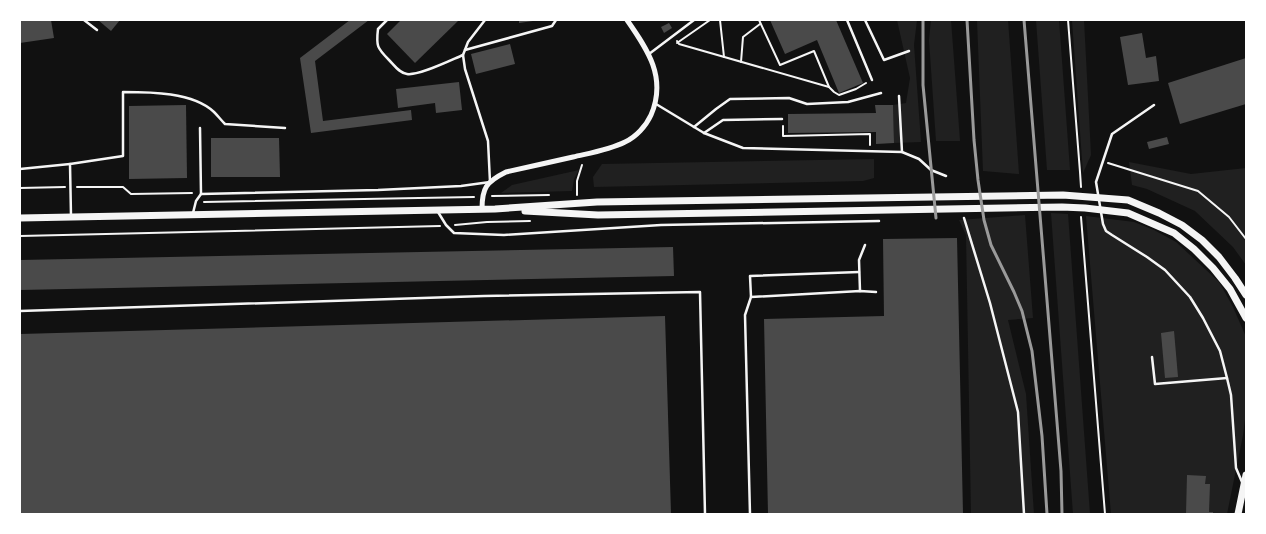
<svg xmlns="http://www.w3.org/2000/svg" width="1266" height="534" viewBox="0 0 1266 534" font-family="'Work Sans',sans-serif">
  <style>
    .green { fill: #202020 }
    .building { fill: #4a4a4a }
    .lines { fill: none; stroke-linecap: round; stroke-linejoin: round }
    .path { stroke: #f5f5f5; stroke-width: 2 }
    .service { stroke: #f5f5f5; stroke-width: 2.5 }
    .minor { stroke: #f5f5f5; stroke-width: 5 }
    .secondary { stroke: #f5f5f5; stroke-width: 7 }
    .rail { stroke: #9a9a9a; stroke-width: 3 }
  </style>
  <rect width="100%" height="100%" fill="#111"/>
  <g class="green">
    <polygon points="897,20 917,20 914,45 921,142 894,143 893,105 906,103 910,78"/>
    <polygon points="931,20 951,20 960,141 936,141 929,40"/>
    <polygon points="977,20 1008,20 1019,174 983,171"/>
    <polygon points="1036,20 1059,20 1070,170 1047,170"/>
    <polygon points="1072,20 1084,20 1091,155 1083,173"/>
    <polygon points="874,159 874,178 863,181 594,187 593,177 602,164"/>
    <polygon points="1129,162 1191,174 1246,168 1246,265 1233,247 1195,211 1147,189 1132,185"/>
    <polygon points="579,170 574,179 572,191 501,193 512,185"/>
    <polygon points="1051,213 1068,214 1090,514 1073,514"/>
    <polygon points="1025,215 1033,318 1008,320 1026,394 1034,514 971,514 966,235 959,220"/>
    <polygon points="1086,216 1134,222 1154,230 1176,242 1219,282 1233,307 1246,337 1246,411 1243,435 1227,514 1111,514"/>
  </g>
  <g class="building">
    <polygon points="20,20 51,20 54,38 20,43"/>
    <polygon points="98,20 120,20 111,31"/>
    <polygon points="350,20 369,20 315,61 323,121 411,110 412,120 311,133 300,58"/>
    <polygon points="401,20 459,20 415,63 387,34"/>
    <polygon points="519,20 533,20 533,21 519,23"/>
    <polygon points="770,20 836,20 863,83 839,93 817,40 785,54"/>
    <polygon points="669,23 672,28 664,33 661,27"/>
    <polygon points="1142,33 1146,58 1156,56 1159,81 1128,85 1120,37"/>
    <polygon points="510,44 515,64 476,74 471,54"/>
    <polygon points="1246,58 1246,104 1180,124 1168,83"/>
    <polygon points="459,82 462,110 436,113 435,103 398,108 396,89"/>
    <polygon points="186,105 187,178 129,179 129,106"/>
    <polygon points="875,105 893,105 894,143 876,144 876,132 788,133 788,114 876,113"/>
    <polygon points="1167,137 1169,144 1149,149 1147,142"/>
    <polygon points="211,138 279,138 280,177 211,177"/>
    <polygon points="957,238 963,514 768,514 764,319 884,316 883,239"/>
    <polygon points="673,247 674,276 20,290 20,260"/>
    <polygon points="665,316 671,514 20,514 20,334"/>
    <polygon points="1174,331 1178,377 1165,378 1161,333"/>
    <polygon points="1187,475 1206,476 1205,484 1210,484 1209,512 1213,512 1213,514 1186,514"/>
  </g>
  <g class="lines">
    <g class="path">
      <polyline points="720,20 724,57"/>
      <polyline points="759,20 780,65 814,51 829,87"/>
      <polyline points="1068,20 1080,172 1081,187"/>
      <polyline points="677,41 679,44 829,87 834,92 839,95 856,89 866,83"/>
      <polyline points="677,43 710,20"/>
      <polyline points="741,62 743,37 760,24"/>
      <polyline points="783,126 783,136 870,134 870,145"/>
      <polyline points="1108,163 1198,191 1229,217 1246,239"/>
      <polyline points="77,187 123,187 131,194 192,193"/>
      <polyline points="20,188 65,187"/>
      <polyline points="577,195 577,181 582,165"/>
      <polyline points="492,196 549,195"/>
      <polyline points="204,202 474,197"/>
      <polyline points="1081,217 1105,514"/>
      <polyline points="455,225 487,222 530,221"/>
      <polyline points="20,236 440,226"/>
    </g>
    <g class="service">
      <polyline points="84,20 97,30"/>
      <path d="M387,20L378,29C376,46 377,48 389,60C394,65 399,73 407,74C419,76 451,60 463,55"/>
      <polyline points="847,20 872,80"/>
      <polyline points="865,20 884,60 909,51"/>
      <polyline points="465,50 552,26 556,20"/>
      <polyline points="649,54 694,20"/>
      <polyline points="899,96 902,152"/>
      <polyline points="656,104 704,133 743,148 902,152 919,159 931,170 946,176"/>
      <polyline points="1154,105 1112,134 1096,182 1103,224 1106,231 1112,235 1147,257 1165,270 1190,297 1203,318 1220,351 1227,378 1231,395 1236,468 1242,482"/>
      <polyline points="694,127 716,109 730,99 789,98 807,104 848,102 881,93"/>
      <polyline points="200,128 201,194 378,190 461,186 490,182 488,141 465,69 463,55 468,42 485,20"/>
      <polyline points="704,133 723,120 782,119"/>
      <polyline points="20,169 70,164"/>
      <polyline points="438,212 446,225 454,233 504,235 661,225 879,221"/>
      <polyline points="193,213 196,201 201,194"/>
      <path d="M71,216L70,164L123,156V92C150,92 193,92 214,112C218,116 221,120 225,124L285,128"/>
      <polyline points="964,218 990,303 1018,412 1024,514"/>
      <polyline points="860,291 859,260 865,245"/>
      <polyline points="751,297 750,276 859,272"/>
      <polyline points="20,311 484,296 700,292 705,514"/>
      <polyline points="1152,357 1155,384 1227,378"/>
      <polyline points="750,514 745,315 751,297 860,291 876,292"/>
    </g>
    <path class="minor" d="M482,209C482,188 486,182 506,172C528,167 551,162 573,157C590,153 609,150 625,142C636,137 646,126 651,115C667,78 648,50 627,20"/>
    <g class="secondary">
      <polyline points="525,211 598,215 1062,207 1085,208 1128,213 1174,233 1194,249 1213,268 1230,289 1246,318"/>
      <polyline points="20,218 495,209 597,202 1063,195 1128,200 1159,213 1182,225 1202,240 1219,257 1235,278 1246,295"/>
      <polyline points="1238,514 1246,475"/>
    </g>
    <g class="rail">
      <polyline points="923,20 923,85 936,218"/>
      <polyline points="967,20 974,140 978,180 984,220 991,245 1014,292 1022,311 1032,351 1042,436 1047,514"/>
      <polyline points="1024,20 1061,471 1062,514"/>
    </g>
  </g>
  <rect width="1266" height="534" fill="none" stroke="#ffffff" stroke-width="42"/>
</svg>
